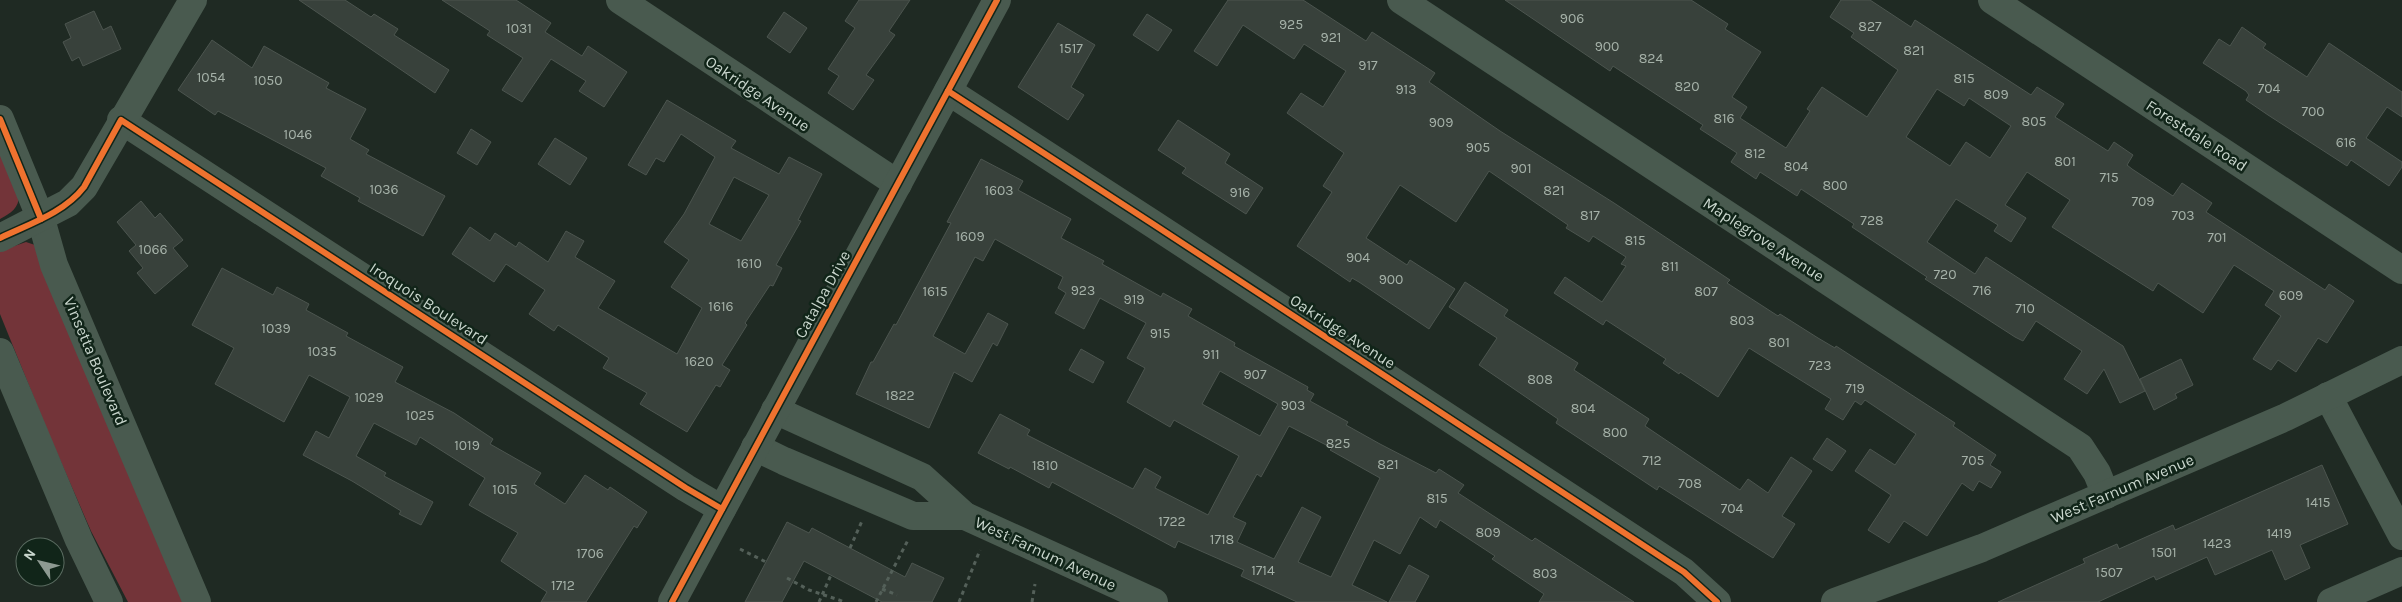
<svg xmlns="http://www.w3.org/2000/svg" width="2402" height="602" viewBox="0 0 2402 602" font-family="Karla,sans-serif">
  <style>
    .green { fill: #733439 }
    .building { fill: #38413b; stroke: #4c554f; fill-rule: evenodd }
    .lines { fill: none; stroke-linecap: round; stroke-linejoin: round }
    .path { stroke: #546059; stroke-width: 3; stroke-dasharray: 4 4; stroke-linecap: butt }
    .minor { stroke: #495a4f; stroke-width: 28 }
    .cycleway-casing { stroke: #112519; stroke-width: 9 }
    .cycleway { stroke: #ef722f; stroke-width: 6 }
    .labels { text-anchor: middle; stroke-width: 5; stroke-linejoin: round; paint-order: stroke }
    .number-label { font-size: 14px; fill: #a5b1a8 }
    .street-label { font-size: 16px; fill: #c9d6cd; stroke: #112519 }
  </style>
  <rect width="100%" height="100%" fill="#1f2a23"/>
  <g class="green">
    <path d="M0,145L19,195C19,208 11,213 0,219Z"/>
    <polygon points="26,242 38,246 185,602 128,602 91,531 47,430 0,314 0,251"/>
  </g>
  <g class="building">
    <polygon points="299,0 345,0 371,17 374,14 398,29 394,35 449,70 435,93"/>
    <polygon points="442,0 516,0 551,23 545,32 582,56 588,46 627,72 604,107 579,91 586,81 551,59 522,102 502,90 523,58 487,35 490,31"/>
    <polygon points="859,0 910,0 889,31 895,35 866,75 874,80 853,110 828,93 839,76 828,69 855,28 845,21"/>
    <polygon points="1228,0 1303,0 1366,41 1372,32 1435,73 1429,82 1500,131 1614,203 1730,280 1727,283 1778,316 1780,314 1818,338 1835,348 1836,346 1955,423 1953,426 1996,455 1990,465 2001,472 1991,488 1979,481 1973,491 1962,483 1927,536 1904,521 1889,543 1868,530 1891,495 1855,471 1870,449 1895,465 1916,434 1865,400 1861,405 1855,401 1843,420 1825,409 1831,399 1749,348 1718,397 1680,372 1679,374 1663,363 1666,359 1606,320 1603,325 1554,293 1565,277 1602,302 1626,266 1621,264 1626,257 1593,236 1589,242 1566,228 1568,225 1489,171 1456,222 1400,185 1366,238 1407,265 1410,260 1455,289 1429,329 1359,282 1352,278 1350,282 1297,246 1332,192 1323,186 1344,153 1287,113 1301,93 1323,107 1346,71 1304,44 1294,59 1243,25 1217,66 1194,51"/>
    <path d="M1505,0H1691L1728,24L1725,29L1761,52L1732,97L1747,107L1740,118L1786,148L1810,111L1807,109L1822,87L1867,117L1898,70L1851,37L1854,33L1830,17L1841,0H1870L1911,27L1915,20L2031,95L2037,87L2064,104L2055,117L2108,151L2114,142L2133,155L2127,165L2132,169L2173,196L2182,183L2212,203L2206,212L2325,290L2329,284L2354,301L2327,343L2318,338L2296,372L2278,360L2271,370L2253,359L2281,316L2265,305L2274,291L2234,265L2203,313L2158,283L2153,291L2052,227L2070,200L2027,172L2005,205L2026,218L2011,242L1994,231L1998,225L1956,199L1927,242L1975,274L1986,257L2123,346L2145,391L2120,403L2104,369L2087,394L2064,379L2082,351L2036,321L2023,341L2015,337L1925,279L1927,277L1852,227L1854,224L1801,189L1797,196L1760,172L1756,179L1731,162L1737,153L1700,129L1703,125L1613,66L1610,71ZM1937,89L1964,106L1969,98L2011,126L1990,158L1966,142L1950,166L1906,137Z"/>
    <polygon points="94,11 103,30 111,26 121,49 83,66 79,57 72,61 63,42 71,38 65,24"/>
    <polygon points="784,12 807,28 790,53 767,37"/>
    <polygon points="1147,14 1172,30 1158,51 1133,35"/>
    <polygon points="1058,23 1095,45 1071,87 1084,95 1068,120 1018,87"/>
    <polygon points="2242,27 2266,44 2263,48 2307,77 2329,43 2402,92 2402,117 2387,107 2366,138 2402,162 2402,167 2389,186 2351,160 2347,166 2268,115 2246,100 2249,95 2246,91 2203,63 2219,39 2230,46"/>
    <polygon points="212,40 252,68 264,46 329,83 326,88 366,109 350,139 369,150 366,154 445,196 423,236 358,201 360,198 321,176 326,168 218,111 215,115 178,90"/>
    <path d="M667,100L736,141L731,148L779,174L789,157L822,174L798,220L801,221L776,265L782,268L773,286L770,285L745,323L747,325L722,365L730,370L720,387L716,385L687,432L640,404L647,393L603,368L609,358L558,325L554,331L529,314L545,290L506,264L494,282L452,254L470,227L490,241L495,233L516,247L519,242L548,262L566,231L584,241L575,257L615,281L598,308L677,354L702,308L671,287L689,260L664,242L684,214L715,157L681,134L664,162L656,158L646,175L628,165ZM734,177L769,195L741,241L709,224Z"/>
    <polygon points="1178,120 1230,154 1225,163 1263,188 1246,214 1182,173 1186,168 1158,150"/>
    <polygon points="471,129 491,142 477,165 457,153"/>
    <polygon points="555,138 587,158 570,185 538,164"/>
    <path d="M981,159L1023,181L1018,190L1071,219L1061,238L1104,261L1102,264L1161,297L1163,293L1192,309L1188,316L1235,343L1234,346L1308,387L1307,390L1314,394L1310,401L1348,422L1346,425L1380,444L1436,473L1439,469L1464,485L1458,493L1532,541L1535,538L1634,602H1539L1544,594L1492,559L1495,556L1440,520L1436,528L1420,517L1400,554L1374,540L1352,585L1387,602H1297L1241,576L1244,570L1178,541L1175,548L1052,482L1049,488L1010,467L1009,469L978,453L1000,414L1030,430L1027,435L1133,489L1145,468L1161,477L1155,488L1208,515L1239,456L1174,420L1170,427L1127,402L1145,368L1127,358L1146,323L1100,298L1084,329L1055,313L1066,293L1058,288L1063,277L995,239L983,261L975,257L933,336L965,354L988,313L1008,324L997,346L993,343L972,382L954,372L929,428L856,394L871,362H873L894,324L896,325L951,223L947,222ZM1220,371L1278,404L1260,436L1202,404ZM1289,426L1332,448L1330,450L1380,478L1331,577L1298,562L1321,517L1302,507L1274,559L1237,542L1246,523L1233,517L1257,474L1261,477Z"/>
    <polygon points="141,201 155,218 160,213 183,240 173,248 188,266 155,294 137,273 143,268 129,251 136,245 117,222"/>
    <polygon points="222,268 273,295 277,287 309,304 306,310 348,333 346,336 403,367 395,382 454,413 493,439 490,444 541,473 534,484 565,504 585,475 608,490 610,487 647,512 637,528 634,526 586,602 541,602 547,592 501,561 518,533 469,505 485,478 420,437 416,445 374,423 356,456 386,473 384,476 433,502 421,525 399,514 401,511 352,481 303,455 316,431 329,438 350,397 309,375 284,422 215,384 234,348 192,325"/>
    <polygon points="1465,282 1508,310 1504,316 1578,363 1574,370 1649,419 1645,426 1740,490 1748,479 1768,493 1791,457 1812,471 1782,516 1795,524 1773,558 1659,486 1657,490 1556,423 1558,419 1479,365 1497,338 1449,307"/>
    <polygon points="1081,349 1104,362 1093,383 1069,370"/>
    <polygon points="2181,359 2193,385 2175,394 2177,398 2154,410 2140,379"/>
    <polygon points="1827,438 1846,451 1832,471 1813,459"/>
    <polygon points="2322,465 2348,524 2300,545 2310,568 2285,580 2272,550 2215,575 2207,557 2156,580 2154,576 2098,602 1998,602 2085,563 2083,559 2117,544 2119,549 2173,525 2175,530"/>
    <polygon points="787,522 809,533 812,528 905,577 912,563 944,578 932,602 882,602 804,561 782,602 745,602"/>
    <polygon points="1409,565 1429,576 1415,602 1389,602"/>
  </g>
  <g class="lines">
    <g class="path">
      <polyline points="850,548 862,521"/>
      <polyline points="740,549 766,562"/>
      <polyline points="787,578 809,590 845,602"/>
      <polyline points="882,589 897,595"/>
      <polyline points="819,602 831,575"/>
      <polyline points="876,602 908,540"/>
      <polyline points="959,602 980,550"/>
      <polyline points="1032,602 1035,584"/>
    </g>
    <g class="minor">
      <polyline points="620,0 898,184"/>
      <polyline points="1401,0 2080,447 2097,473 2106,495"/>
      <polyline points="1992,0 2402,270"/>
      <polyline points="948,91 1153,224 1684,572 1717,602"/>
      <polyline points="0,119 41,219 54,265 197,602"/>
      <polyline points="121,120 686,488 722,509"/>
      <polyline points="0,238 68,203 84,187 193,0"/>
      <polyline points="0,352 79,540 109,602"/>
      <polyline points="2328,396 2402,536"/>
      <polyline points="775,410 922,477 965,516 1154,602"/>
      <polyline points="755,447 784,461 913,516 965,516"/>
      <polyline points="672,602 997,0"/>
      <polyline points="1835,602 1982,548 2286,417 2402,360"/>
      <polyline points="2331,602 2402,571"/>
    </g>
    <defs>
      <g id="cycleway">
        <polyline points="948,91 1153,224 1684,572 1717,602"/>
        <polyline points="0,119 41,219"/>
        <path d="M0,238C29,224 64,213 84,187L121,120L686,488L722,509"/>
        <polyline points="672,602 997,0"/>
      </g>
    </defs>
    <use href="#cycleway" class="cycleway-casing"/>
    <use href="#cycleway" class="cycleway"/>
  </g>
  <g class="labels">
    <g class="number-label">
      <text x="1572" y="23">906</text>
      <text x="1291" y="29">925</text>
      <text x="1870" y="31">827</text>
      <text x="519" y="33">1031</text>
      <text x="1331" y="42">921</text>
      <text x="1607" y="51">900</text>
      <text x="1071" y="53">1517</text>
      <text x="1914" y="55">821</text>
      <text x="1651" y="63">824</text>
      <text x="1368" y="70">917</text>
      <text x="211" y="82">1054</text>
      <text x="1964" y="83">815</text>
      <text x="268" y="85">1050</text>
      <text x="1687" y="91">820</text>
      <text x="2269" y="93">704</text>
      <text x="1406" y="94">913</text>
      <text x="1996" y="99">809</text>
      <text x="2313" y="116">700</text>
      <text x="1724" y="123">816</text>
      <text x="2034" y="126">805</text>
      <text x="1441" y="127">909</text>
      <text x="298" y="139">1046</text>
      <text x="2346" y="147">616</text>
      <text x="1478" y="152">905</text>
      <text x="1755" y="158">812</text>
      <text x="2065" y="166">801</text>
      <text x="1796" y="171">804</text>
      <text x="1521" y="173">901</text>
      <text x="2109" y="182">715</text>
      <text x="1835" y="190">800</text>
      <text x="384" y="194">1036</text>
      <text x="999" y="195">1603</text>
      <text x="1554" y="195">821</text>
      <text x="1240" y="197">916</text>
      <text x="2143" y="206">709</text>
      <text x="1590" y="220">817</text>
      <text x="2183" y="220">703</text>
      <text x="1872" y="225">728</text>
      <text x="970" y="241">1609</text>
      <text x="2217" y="242">701</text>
      <text x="1635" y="245">815</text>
      <text x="153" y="254">1066</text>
      <text x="1358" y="262">904</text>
      <text x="749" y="268">1610</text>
      <text x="1670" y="271">811</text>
      <text x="1945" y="279">720</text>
      <text x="1391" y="284">900</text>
      <text x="1083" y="295">923</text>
      <text x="1982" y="295">716</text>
      <text x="935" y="296">1615</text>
      <text x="1706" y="296">807</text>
      <text x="2291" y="300">609</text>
      <text x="1134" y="304">919</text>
      <text x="721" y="311">1616</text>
      <text x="2025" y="313">710</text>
      <text x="1742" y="325">803</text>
      <text x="276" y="333">1039</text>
      <text x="1160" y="338">915</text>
      <text x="1779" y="347">801</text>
      <text x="322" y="356">1035</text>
      <text x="1211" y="359">911</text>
      <text x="699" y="366">1620</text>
      <text x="1820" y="370">723</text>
      <text x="1255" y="379">907</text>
      <text x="1540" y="384">808</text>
      <text x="1855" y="393">719</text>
      <text x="900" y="400">1822</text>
      <text x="369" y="402">1029</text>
      <text x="1293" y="410">903</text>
      <text x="1583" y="413">804</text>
      <text x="420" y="420">1025</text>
      <text x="1615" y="437">800</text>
      <text x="1338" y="448">825</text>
      <text x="467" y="450">1019</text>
      <text x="1652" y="465">712</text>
      <text x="1973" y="465">705</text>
      <text x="1388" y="469">821</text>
      <text x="1045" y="470">1810</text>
      <text x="1690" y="488">708</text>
      <text x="505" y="494">1015</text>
      <text x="1437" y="503">815</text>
      <text x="2318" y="507">1415</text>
      <text x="1732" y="513">704</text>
      <text x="1172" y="526">1722</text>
      <text x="1488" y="537">809</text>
      <text x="2279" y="538">1419</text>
      <text x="1222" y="544">1718</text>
      <text x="2217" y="548">1423</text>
      <text x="2164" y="557">1501</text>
      <text x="590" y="558">1706</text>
      <text x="1263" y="575">1714</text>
      <text x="2109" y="577">1507</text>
      <text x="1545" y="578">803</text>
      <text x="563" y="590">1712</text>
    </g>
    <g class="street-label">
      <text transform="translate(758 93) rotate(34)" y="6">Oakridge Avenue</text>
      <text transform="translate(2197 135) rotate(33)" y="6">Forestdale Road</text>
      <text transform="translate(1764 239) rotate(33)" y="6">Maplegrove Avenue</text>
      <text transform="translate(822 294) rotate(-61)" y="6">Catalpa Drive</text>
      <text transform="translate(429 303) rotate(33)" y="6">Iroquois Boulevard</text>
      <text transform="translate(1343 331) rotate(33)" y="6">Oakridge Avenue</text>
      <text transform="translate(96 361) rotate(67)" y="6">Vinsetta Boulevard</text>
      <text transform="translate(2122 488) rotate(-23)" y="6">West Farnum Avenue</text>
      <text transform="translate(1046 553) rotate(25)" y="6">West Farnum Avenue</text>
    </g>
  </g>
  <g transform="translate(40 562) rotate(305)"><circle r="24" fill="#112519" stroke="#5b6c61"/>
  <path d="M0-4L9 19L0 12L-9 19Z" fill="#8e9a92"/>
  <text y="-8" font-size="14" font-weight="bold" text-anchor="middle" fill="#c9d6cd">N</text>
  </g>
</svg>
